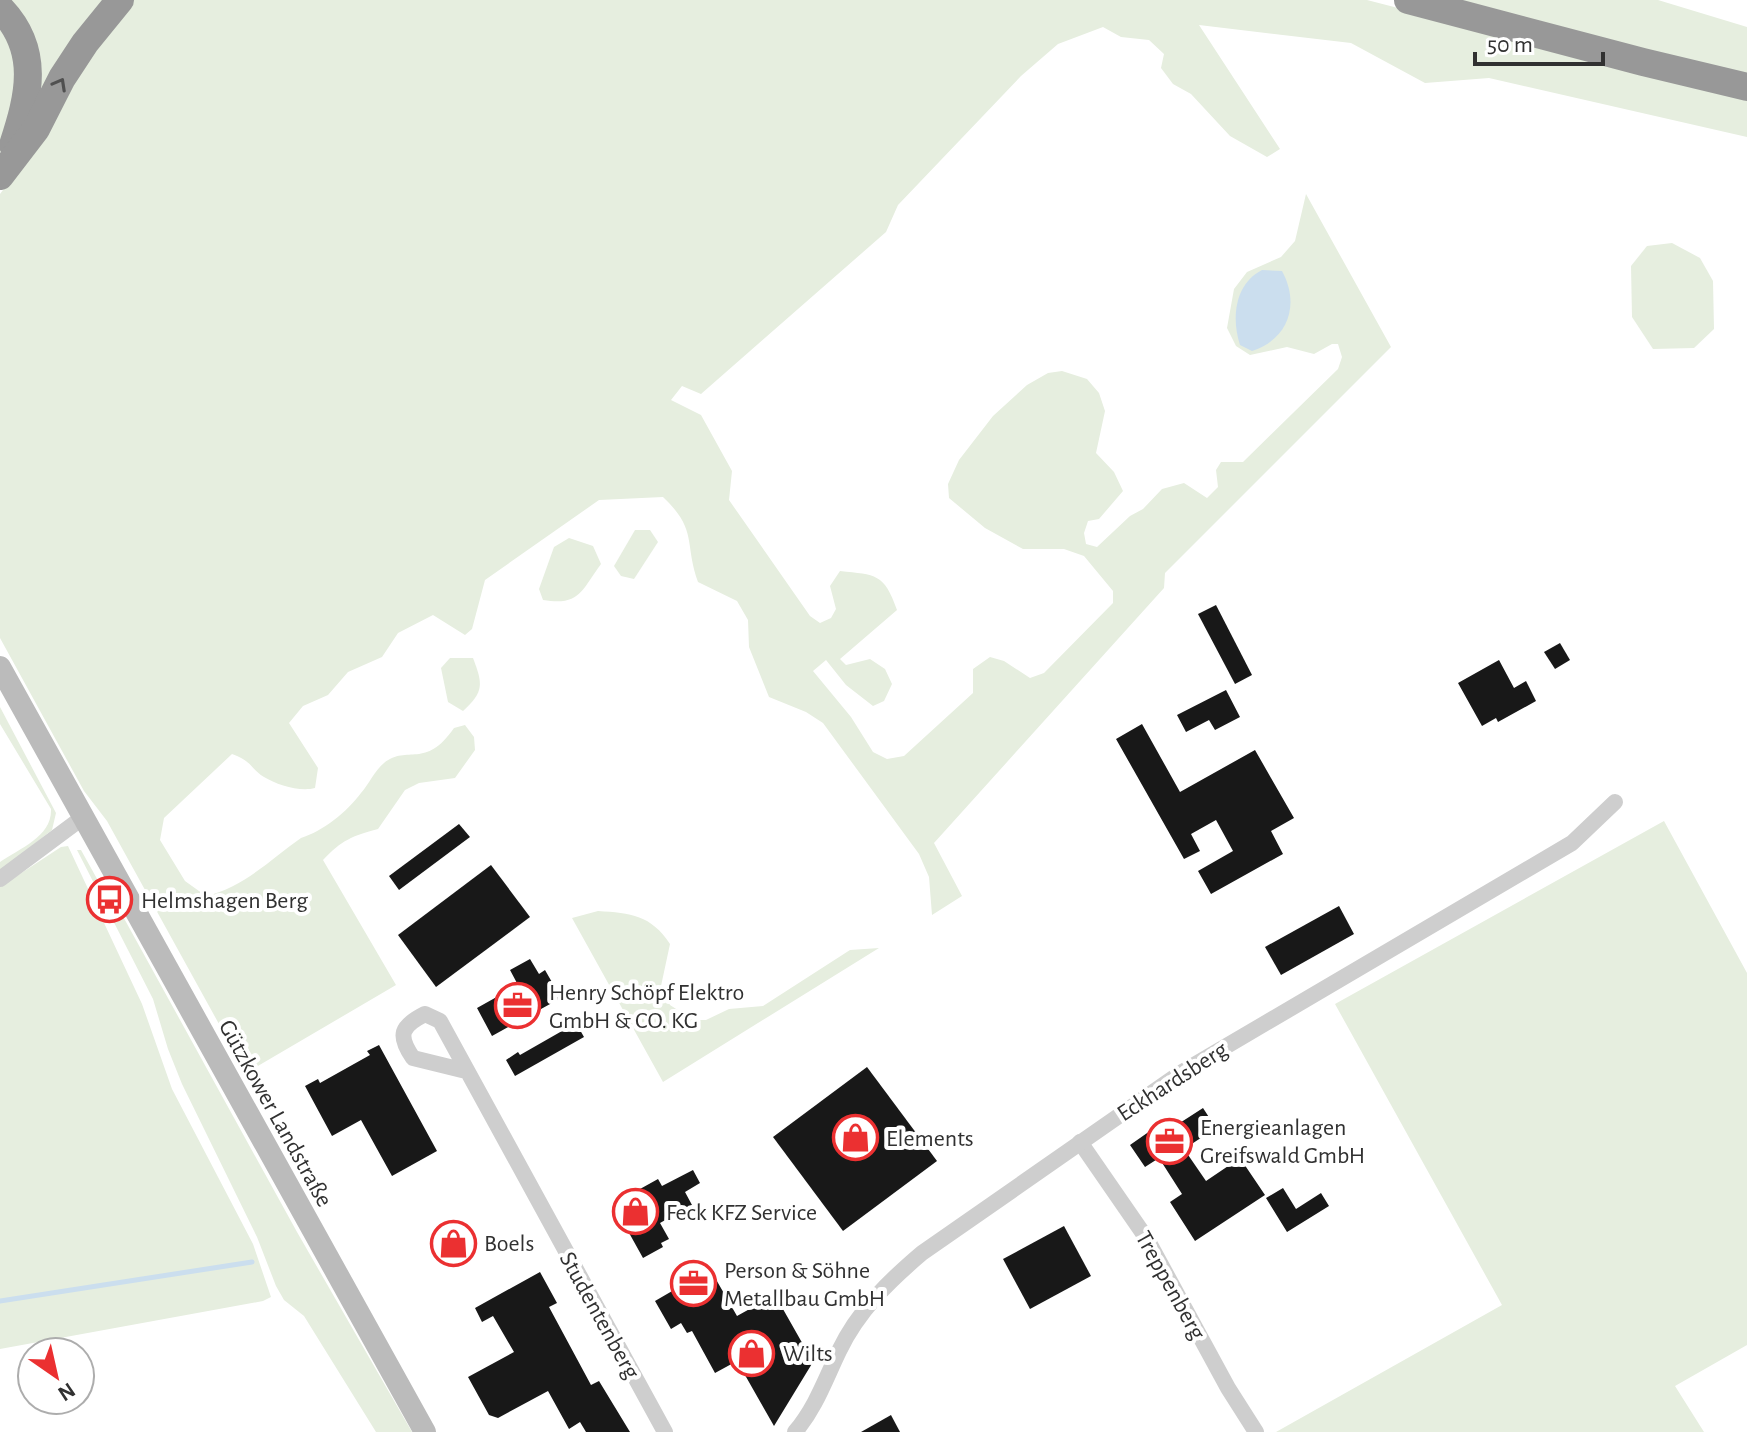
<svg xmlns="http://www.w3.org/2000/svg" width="1747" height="1432" viewBox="0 0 1747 1432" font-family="'Alegreya Sans',sans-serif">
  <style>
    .green { fill: #e6eedf }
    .water { fill: #cbdeee }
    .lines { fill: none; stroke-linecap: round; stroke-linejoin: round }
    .stream { stroke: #cbdeee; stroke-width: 5 }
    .building { fill: #181818 }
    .street { stroke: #cecece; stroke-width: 16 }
    .secondary { stroke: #bbb; stroke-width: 22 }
    .highway { stroke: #989898; stroke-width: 28 }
    .oneway { stroke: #505050 }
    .labels { text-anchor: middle; stroke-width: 8; stroke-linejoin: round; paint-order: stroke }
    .poi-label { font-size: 24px; fill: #313131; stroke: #fff; text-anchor: start }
    .street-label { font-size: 24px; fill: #313131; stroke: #fff }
  </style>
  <rect width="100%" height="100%" fill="#fff"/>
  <g class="green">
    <polygon points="0,0 108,0 30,126"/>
    <path d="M128,0H1367L1747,98V137L1489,78L1425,83L1351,43L1199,25L1280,149L1267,157L1230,136L1191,94L1173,84L1161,68L1164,54L1149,40L1121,37L1103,27L1058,44L1021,76L898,205L886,232L701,394L682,386L671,400L701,415L732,471L729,500L810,616L820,623L831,618L836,609L830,586L840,571C876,575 884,573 897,610L840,659L846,665L870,659L885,669L892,684L884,701L873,706L846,685L826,660L813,671L851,717L873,752L887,759L904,756L973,693V669L990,657L1004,661L1030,678L1044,673L1113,603V591L1084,556L1064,549H1023L985,528L949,498L948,484L959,460L993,416L1027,385L1048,373L1062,371L1087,379L1099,393L1105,411L1096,453L1114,472L1123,491L1099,519L1088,521L1084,533L1086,544L1097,547L1130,516L1143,509L1162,489L1184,483L1207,498L1218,487L1216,470L1221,462H1243L1338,369L1342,357L1338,344H1332L1314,354L1287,347L1250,355L1236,346L1227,328L1234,289L1247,272L1281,257L1295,241L1306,194L1391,347L1165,573L1164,588L934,843L962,896L932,915L929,877L919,854L823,723L806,712L769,697L749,647L748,620L737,601L698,582C684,543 698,530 663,497L599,500L485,580L472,629L465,635L433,615L398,633L382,657L348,672L328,695L303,706L289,723L318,768L315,788C300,792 277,785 264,777C250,768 252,761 232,754L164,818L160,840L185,881L206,896C243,888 271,859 301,838C323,831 347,812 361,793C369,784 375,770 384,763C408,744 425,770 454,728L465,725L474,737L475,750L455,778L419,783L405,790L378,829C352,836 342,840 323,860L396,985L246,1073L107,821L84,791L0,638V194L24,162Z"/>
    <polygon points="1437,0 1658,0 1747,27 1747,78"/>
    <polygon points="0,19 21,62 5,146 0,153"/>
    <polygon points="1672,243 1700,258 1713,281 1714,329 1694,348 1653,349 1632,317 1631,266 1647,246"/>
    <polygon points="635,530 650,530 658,542 634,579 621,576 614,566"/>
    <path d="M569,538L593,546L601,564C581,591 580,606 543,600L539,589L554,547Z"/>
    <path d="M450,658H473C483,684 484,692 463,711L448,702L441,668Z"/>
    <path d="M0,707L56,813L52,830L0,871V862C20,848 52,837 51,809L0,724Z"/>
    <polygon points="1664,821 1747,973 1747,1345 1675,1386 1704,1432 1276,1432 1502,1305 1335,1004"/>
    <polygon points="68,846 142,1004 172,1089 253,1244 271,1297 263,1301 0,1349 0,887 61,847"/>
    <polygon points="77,850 81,850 111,904 115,902 297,1232 412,1432 376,1432 304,1316 284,1300 276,1286 257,1237 182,1084 168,1049 153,999"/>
    <path d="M598,911C631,913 651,915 670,944L661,986L670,1005L693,1020H706L729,1009L763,1006L850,950L879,948L663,1082L572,918Z"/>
  </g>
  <path class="water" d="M1262,270L1282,271C1300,304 1289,339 1252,351L1240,345C1231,317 1235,284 1262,270Z"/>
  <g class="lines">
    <polyline class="stream" points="0,1301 252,1262"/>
  </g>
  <g class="building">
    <polygon points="1216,605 1252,675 1235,684 1198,614"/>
    <polygon points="1560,643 1570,660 1555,669 1544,652"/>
    <polygon points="1499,660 1514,688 1526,681 1536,701 1498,722 1496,718 1482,726 1458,683"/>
    <polygon points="1226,690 1240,717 1215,730 1209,720 1186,732 1177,715"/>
    <polygon points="1142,724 1180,792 1255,750 1294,818 1271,831 1283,854 1211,894 1198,871 1233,851 1216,820 1191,834 1200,851 1184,859 1116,739"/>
    <polygon points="459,824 470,837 399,890 389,876"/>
    <polygon points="491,865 530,917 436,987 398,935"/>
    <polygon points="1339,906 1354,934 1281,975 1265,947"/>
    <polygon points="530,959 539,974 545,970 561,998 492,1036 477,1008 518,985 510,970"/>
    <polygon points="576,1023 584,1037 515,1076 506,1060 518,1052 520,1055"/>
    <polygon points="379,1045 437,1151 392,1176 361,1120 332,1136 305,1086 318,1079 320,1083 370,1055 367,1051"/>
    <polygon points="867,1067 937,1161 843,1231 773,1137"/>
    <polygon points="1203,1108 1216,1128 1184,1149 1206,1181 1240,1158 1265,1195 1195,1241 1170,1202 1182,1194 1159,1158 1145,1167 1130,1145 1150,1131 1155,1139"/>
    <polygon points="693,1170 700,1183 685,1192 692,1205 660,1223 669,1239 661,1243 663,1247 643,1258 613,1204 658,1179 662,1186"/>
    <polygon points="1283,1188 1296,1209 1321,1193 1329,1206 1287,1232 1266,1198"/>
    <polygon points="1064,1226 1091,1276 1030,1309 1003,1259"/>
    <polygon points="710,1269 737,1316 775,1295 813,1362 774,1426 737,1361 715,1373 692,1331 687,1333 681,1323 671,1329 655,1301"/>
    <polygon points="540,1272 557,1303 549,1307 591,1385 599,1381 630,1432 586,1432 580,1422 569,1429 548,1391 498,1418 489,1415 468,1377 514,1352 493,1316 482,1322 475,1308"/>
    <polygon points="891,1415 900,1432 861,1432"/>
  </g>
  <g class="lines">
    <g class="street">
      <polyline points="0,879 82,818"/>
      <path d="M466,1071L413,1058C397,1035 401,1026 425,1014L440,1021L665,1432"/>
      <polyline points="1080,1142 1147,1239 1228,1388 1256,1432"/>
      <path d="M795,1432C816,1407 825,1380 839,1351C858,1311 889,1281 922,1253L1179,1074L1572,843L1615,802"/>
    </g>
    <polyline class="secondary" points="0,667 425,1432"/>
    <g class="highway">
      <polyline points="1408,0 1643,62 1747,87"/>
      <path d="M0,8C41,50 29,96 13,145"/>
      <polyline points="0,176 36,129 62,78 85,43 120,0"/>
    </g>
  </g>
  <defs><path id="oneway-chevron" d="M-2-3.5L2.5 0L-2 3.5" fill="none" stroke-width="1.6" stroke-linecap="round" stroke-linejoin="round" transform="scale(2)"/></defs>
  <use class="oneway" href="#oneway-chevron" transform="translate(60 84) rotate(-61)"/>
  <defs>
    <symbol id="bus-ring" viewBox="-11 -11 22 22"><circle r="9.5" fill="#fff" stroke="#eb3031" stroke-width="1.5"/><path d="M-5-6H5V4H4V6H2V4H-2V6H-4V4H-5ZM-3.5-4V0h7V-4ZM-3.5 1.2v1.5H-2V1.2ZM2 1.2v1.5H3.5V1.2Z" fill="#eb3031"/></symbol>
    <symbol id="office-ring" viewBox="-11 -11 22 22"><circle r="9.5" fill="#fff" stroke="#eb3031" stroke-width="1.5"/><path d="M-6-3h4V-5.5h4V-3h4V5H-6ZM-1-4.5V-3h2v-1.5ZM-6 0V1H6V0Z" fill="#eb3031"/></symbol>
    <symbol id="shop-ring" viewBox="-11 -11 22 22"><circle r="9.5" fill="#fff" stroke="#eb3031" stroke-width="1.5"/><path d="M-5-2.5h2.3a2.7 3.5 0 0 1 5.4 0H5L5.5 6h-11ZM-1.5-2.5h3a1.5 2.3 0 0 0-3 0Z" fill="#eb3031"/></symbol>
  </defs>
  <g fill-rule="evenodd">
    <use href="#bus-ring" x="84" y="874" width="51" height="51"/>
    <use href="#office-ring" x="492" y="980" width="51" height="51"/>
    <use href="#shop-ring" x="830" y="1112" width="51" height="51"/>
    <use href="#office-ring" x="1144" y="1116" width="51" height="51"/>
    <use href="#shop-ring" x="610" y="1186" width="51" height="51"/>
    <use href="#shop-ring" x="428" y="1218" width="51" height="51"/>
    <use href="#office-ring" x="668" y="1258" width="51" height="51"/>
    <use href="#shop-ring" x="726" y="1328" width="51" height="51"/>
  </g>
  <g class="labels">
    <g class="poi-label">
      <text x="141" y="908">Helmshagen Berg</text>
      <text x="549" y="1000">Henry Schöpf Elektro<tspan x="549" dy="28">GmbH &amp; CO. KG</tspan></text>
      <text x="1200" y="1135">Energieanlagen<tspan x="1200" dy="28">Greifswald GmbH</tspan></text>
      <text x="886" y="1146">Elements</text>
      <text x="666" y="1220">Feck KFZ Service</text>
      <text x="484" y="1251">Boels</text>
      <text x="724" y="1278">Person &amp; Söhne<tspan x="724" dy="28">Metallbau GmbH</tspan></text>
      <text x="783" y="1361">Wilts</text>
    </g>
    <g class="street-label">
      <text transform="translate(1172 1081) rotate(-33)" y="8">Eckhardsberg</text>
      <text transform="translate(276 1113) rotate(61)" y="8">Gützkower Landstraße</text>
      <text transform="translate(1171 1285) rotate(61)" y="8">Treppenberg</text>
      <text transform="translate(600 1315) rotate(61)" y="8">Studentenberg</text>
    </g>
  </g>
  <g transform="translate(56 1376) rotate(146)"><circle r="38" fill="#ffffff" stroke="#adadad" stroke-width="2"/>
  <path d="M0-6L14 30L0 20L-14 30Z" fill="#eb3031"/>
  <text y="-12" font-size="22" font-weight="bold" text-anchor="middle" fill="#313131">N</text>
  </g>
  <path d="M1475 52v12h128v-12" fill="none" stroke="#313131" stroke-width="4"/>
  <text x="1487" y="52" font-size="24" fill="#313131" stroke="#ffffff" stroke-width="6" paint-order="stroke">50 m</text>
</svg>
